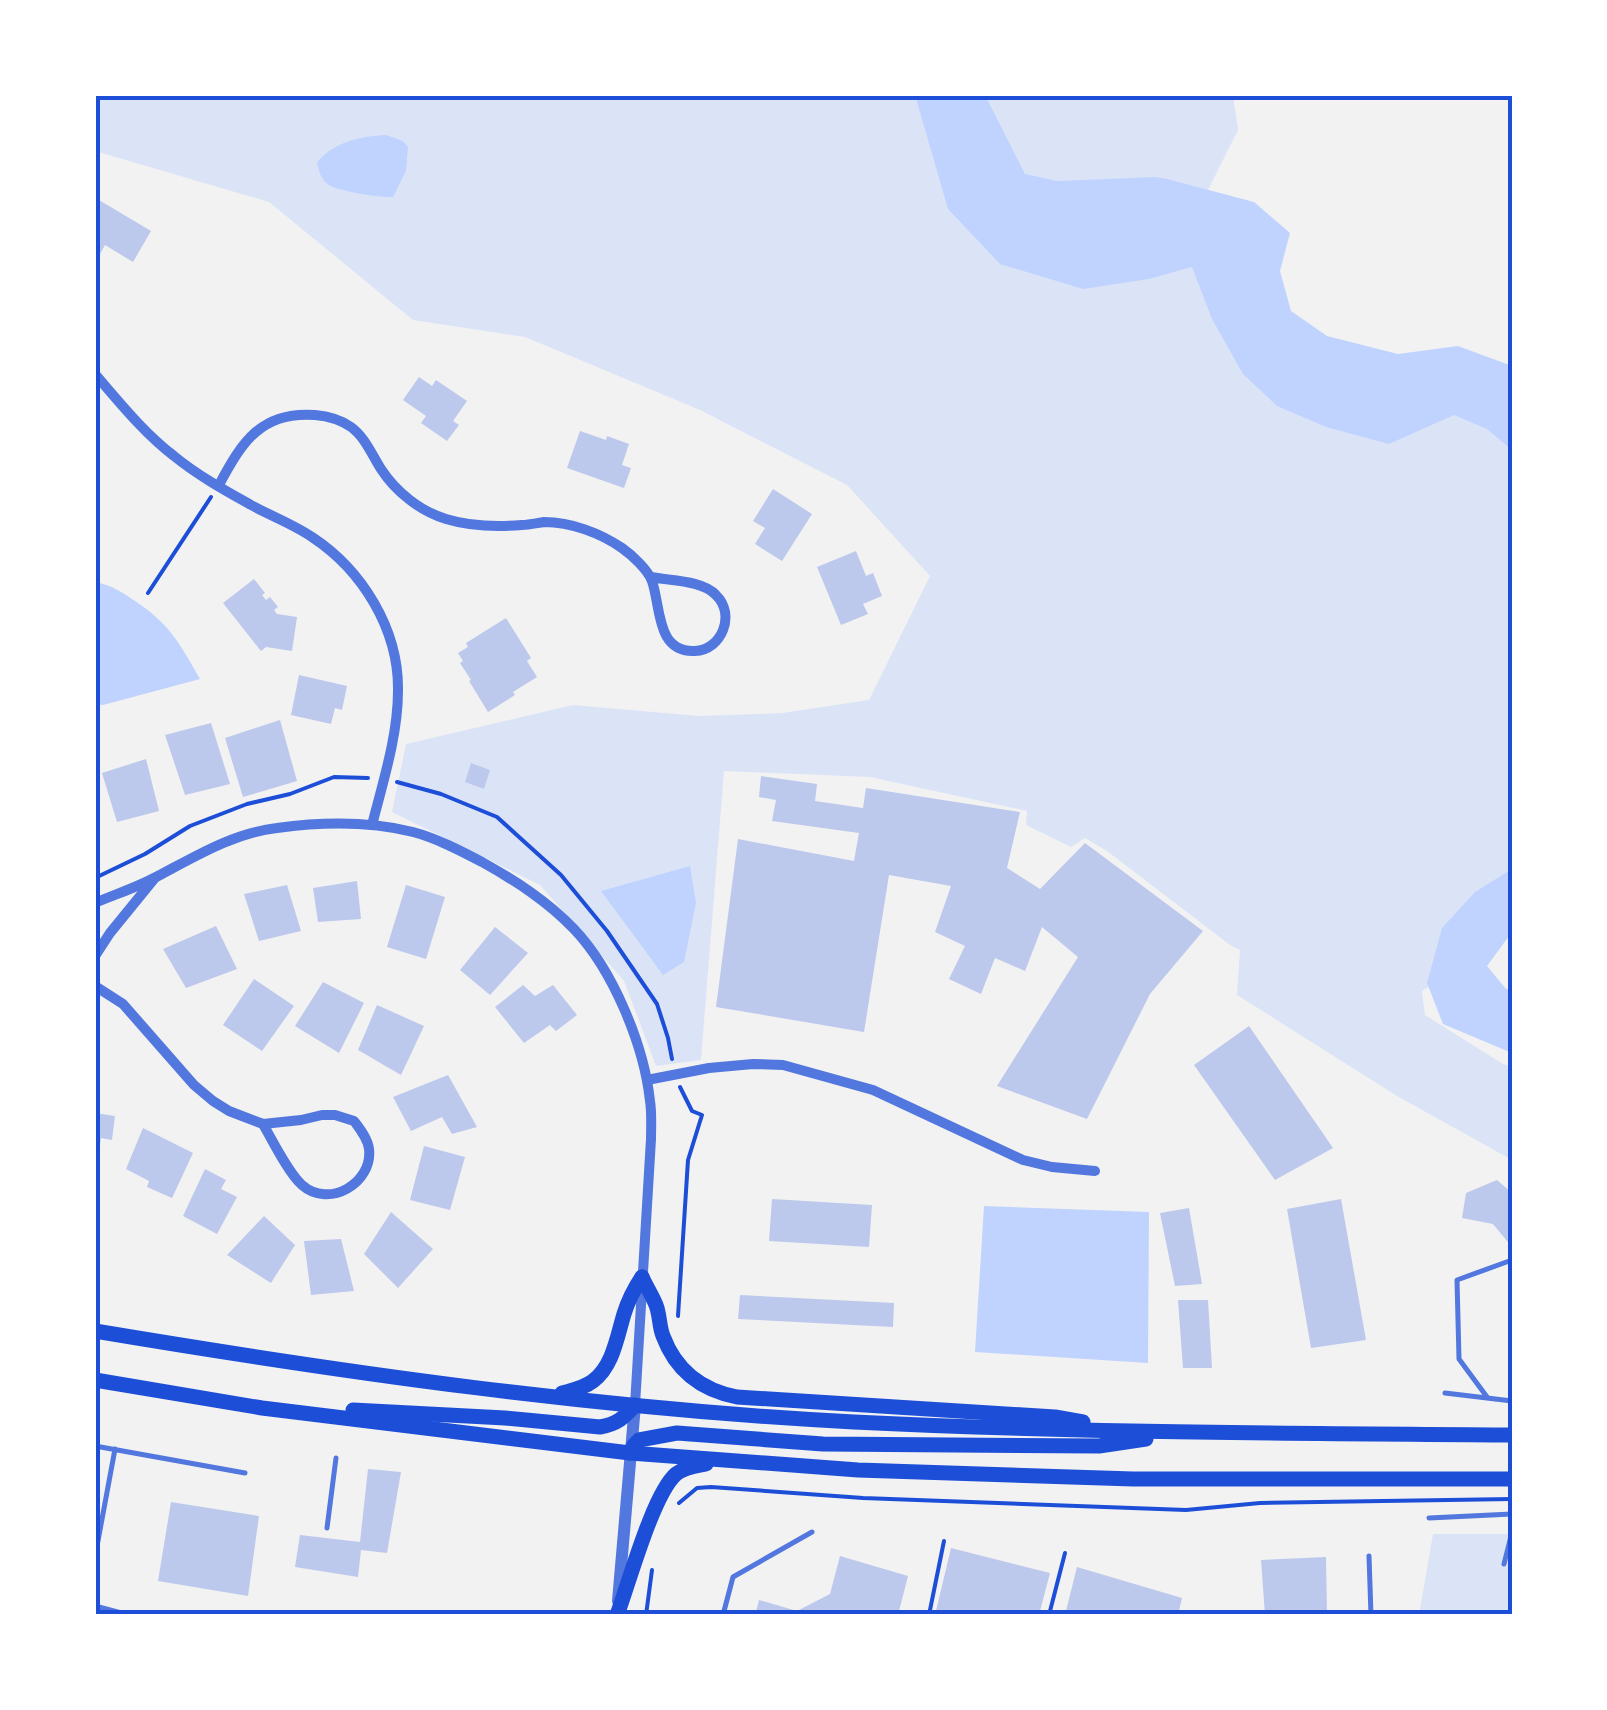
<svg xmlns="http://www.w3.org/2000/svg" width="1607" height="1710" viewBox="0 0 1607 1710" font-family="Manrope,sans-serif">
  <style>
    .green { fill: #dbe4f7 }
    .water { fill: #bfd3fe }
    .building { fill: #bdc9ec }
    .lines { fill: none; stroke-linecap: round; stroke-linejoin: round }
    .path { stroke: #1d4ed8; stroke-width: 4 }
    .service { stroke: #5277de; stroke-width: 5 }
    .minor { stroke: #5277de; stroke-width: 10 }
    .tertiary { stroke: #5277de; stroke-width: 12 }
    .primary { stroke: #1d4ed8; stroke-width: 15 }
    .neatline { fill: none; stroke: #1d4ed8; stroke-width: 4 }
  </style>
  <rect width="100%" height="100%" fill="#f2f2f2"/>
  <g class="green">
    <polygon points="95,95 1233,95 1238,130 1195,216 1246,309 1512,410 1512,903 1462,965 1422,991 1425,1015 1503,1064 1512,1067 1512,1160 1397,1096 1237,995 1240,950 1230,945 1107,851 1085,838 1071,847 1026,825 1027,811 870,777 724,771 701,1060 656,1066 624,981 540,885 392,812 406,744 573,705 699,716 782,713 869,700 930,576 847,485 700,410 525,337 413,320 269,202 95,151"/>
    <polygon points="1433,1534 1512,1534 1512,1615 1419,1615"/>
  </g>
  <g class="water">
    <polygon points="915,95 985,95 1025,174 1057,181 1156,177 1167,179 1254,202 1290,233 1280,271 1291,311 1327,336 1398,354 1458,346 1512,366 1512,450 1487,429 1454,415 1389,444 1326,427 1277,406 1243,374 1212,319 1192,267 1149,279 1083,289 1000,264 948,209"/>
    <path d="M386,135L403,141L408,147L406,171L393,197C382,198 337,191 329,185C321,180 319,171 317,163C332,142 362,136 386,135Z"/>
    <path d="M95,582C110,585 119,590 132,599C169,623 179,642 200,679L103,705L95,704Z"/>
    <polygon points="690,866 696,903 684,962 663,975 601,891"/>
    <polygon points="1512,869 1512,935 1509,936 1487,966 1506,989 1512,990 1512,1053 1443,1024 1427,983 1442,928 1475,892"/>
    <polygon points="984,1206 1149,1212 1148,1363 975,1352"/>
  </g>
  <g class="building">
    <polygon points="99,200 151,231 133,262 105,245 100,254 95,251 95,206"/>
    <polygon points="419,377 432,386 436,380 467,401 453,421 459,425 447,441 421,423 426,416 403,400"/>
    <polygon points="580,431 606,440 607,436 629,444 622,465 631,468 624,488 567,468"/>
    <polygon points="773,489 812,514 782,561 755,544 765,528 753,521"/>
    <polygon points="856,551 866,576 873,573 882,596 863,604 868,614 841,625 817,567"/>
    <polygon points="254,579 265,593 262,595 266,600 270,597 278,607 274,610 277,614 297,617 292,651 266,647 261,651 223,603"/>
    <polygon points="506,618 531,658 527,661 537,677 513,692 515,695 488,712 469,681 471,680 460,663 463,661 458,653 468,647 466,643"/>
    <polygon points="299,675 347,686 342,710 335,708 331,724 291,715"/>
    <polygon points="280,720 297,781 243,797 225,738"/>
    <polygon points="211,723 230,784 185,795 165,735"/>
    <polygon points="146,759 159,811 117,822 102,773"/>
    <polygon points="471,763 490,770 484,789 465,782"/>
    <polygon points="761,776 817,784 815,801 863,808 866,788 1020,812 1007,868 1040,889 1085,843 1203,931 1150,994 1087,1119 997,1086 1078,957 1042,927 1025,971 995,958 981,994 949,979 965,946 935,932 951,886 889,875 864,1032 716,1007 738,839 854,861 859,833 772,821 776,800 759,797"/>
    <polygon points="357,881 361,919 318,922 313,888"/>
    <polygon points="287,885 301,931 259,941 244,894"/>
    <polygon points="406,885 445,897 426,959 387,947"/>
    <polygon points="216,926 237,969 186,988 163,949"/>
    <polygon points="495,927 528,953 490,995 460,970"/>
    <polygon points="254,979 294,1006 262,1051 223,1025"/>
    <polygon points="323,982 364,1003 339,1053 295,1026"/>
    <polygon points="523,985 535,996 553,985 577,1015 556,1031 550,1025 524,1043 495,1007"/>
    <polygon points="377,1005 424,1026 401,1075 358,1050"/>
    <polygon points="1249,1026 1333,1148 1275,1180 1194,1065"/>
    <polygon points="448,1075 477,1127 452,1134 442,1117 411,1131 393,1097"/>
    <polygon points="95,1113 115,1116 112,1140 101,1138 98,1159 95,1158"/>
    <polygon points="143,1128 193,1153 172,1198 147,1187 149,1181 126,1169"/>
    <polygon points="424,1146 465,1157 450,1210 410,1200"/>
    <polygon points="205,1169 226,1180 221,1189 237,1197 217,1234 183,1216"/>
    <polygon points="1497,1180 1512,1193 1512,1247 1493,1224 1462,1218 1466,1193"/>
    <polygon points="772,1199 872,1205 869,1247 769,1241"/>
    <polygon points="1341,1199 1366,1340 1311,1348 1287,1209"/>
    <polygon points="1189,1208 1202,1284 1175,1286 1160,1213"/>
    <polygon points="391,1212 433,1249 398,1288 364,1254"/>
    <polygon points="264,1216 295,1245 271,1283 227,1255"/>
    <polygon points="341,1239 354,1291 311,1295 304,1241"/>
    <polygon points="740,1295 894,1303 893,1327 738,1319"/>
    <polygon points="1178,1300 1208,1300 1212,1368 1183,1368"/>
    <polygon points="368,1469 401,1472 387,1553 361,1550 358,1577 295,1567 300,1535 360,1542"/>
    <polygon points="171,1502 259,1516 248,1596 158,1581"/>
    <polygon points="951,1548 1050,1573 1039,1615 935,1615"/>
    <polygon points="840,1556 908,1576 898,1615 755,1615 759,1600 797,1611 830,1594"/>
    <polygon points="1326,1557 1327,1615 1265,1615 1261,1560"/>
    <polygon points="1077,1567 1182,1598 1178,1615 1065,1615"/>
  </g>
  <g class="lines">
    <g class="path">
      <polyline points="148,593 211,497"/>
      <polyline points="397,782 441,794 497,817 561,875 607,931 657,1004 668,1038 672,1059"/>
      <polyline points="95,878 145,854 190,826 247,804 290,794 334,777 368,778"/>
      <polyline points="678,1316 688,1160 702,1115 692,1111 680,1087"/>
      <polyline points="679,1503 697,1488 711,1487 863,1498 1186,1510 1260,1503 1512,1499"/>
      <polyline points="646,1615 652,1570"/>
      <polyline points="929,1615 944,1541"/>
      <polyline points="1049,1615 1065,1553"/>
    </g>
    <g class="service">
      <polyline points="1445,1393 1512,1401"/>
      <polyline points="1487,1397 1459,1359 1457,1280 1512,1260"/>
      <polyline points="95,1446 245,1473"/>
      <polyline points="1429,1518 1512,1514"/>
      <polyline points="327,1528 336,1458"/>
      <polyline points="1369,1556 1371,1615"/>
      <polyline points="95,1557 115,1449"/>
      <polyline points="1504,1564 1512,1532"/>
      <polyline points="95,1606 129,1615"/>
      <polyline points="723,1615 733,1577 812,1532"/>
    </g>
    <g class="minor">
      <path d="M95,374C120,403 144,433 174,456C197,475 226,491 251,505C271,516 293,524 312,537C362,570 399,629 398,691C398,735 383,782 372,825"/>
      <path d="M219,485C242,442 261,411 315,415C327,416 341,420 351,427C365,437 372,455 381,469C396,492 420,511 446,519C469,526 498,527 522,525C529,525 537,523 544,522C571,522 600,533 622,548C632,555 648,570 652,581C661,607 656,653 695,651C722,650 736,614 716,595C702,580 670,581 651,577"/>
      <path d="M95,903C116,894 138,887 158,876C196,856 233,833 277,828C321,822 369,821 413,832C436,838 461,851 482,862C516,881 547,901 574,929C613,970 644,1045 650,1101C652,1113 651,1126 651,1139L635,1405"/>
      <polyline points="95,956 110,933 154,879"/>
      <path d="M95,986L123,1004L194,1085L213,1101L229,1111L263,1124L301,1120L322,1115H335L354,1121C360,1129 368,1139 369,1149C373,1183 329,1209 302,1185C289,1174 272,1140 263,1124"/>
      <polyline points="647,1080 709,1068 753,1064 783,1065 873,1090 1023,1160 1052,1167 1095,1171"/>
    </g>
    <polyline class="tertiary" points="618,1601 635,1405"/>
    <g class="primary">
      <path d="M642,1277C646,1286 652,1295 656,1305C660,1315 659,1326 663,1336C676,1371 701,1390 737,1397L1055,1417L1083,1422"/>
      <path d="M95,1331C346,1373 599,1409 854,1422C1073,1433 1293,1433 1512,1435"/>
      <polyline points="95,1380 262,1408 630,1453 858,1470 1133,1479 1512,1479"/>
      <path d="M562,1393C573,1390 584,1388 593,1381C613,1366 617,1337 624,1314C628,1301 634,1289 642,1277"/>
      <path d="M353,1410L505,1418L600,1427C617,1424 624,1418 635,1405"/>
      <polyline points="630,1453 634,1445 639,1440 677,1433 823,1444 1099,1446 1146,1439"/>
      <path d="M617,1615C629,1583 653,1494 676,1474C685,1467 696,1466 706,1464"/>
    </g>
  </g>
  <rect width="1607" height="1710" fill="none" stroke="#ffffff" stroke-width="195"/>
  <rect x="98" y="98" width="1412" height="1514" class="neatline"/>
</svg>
